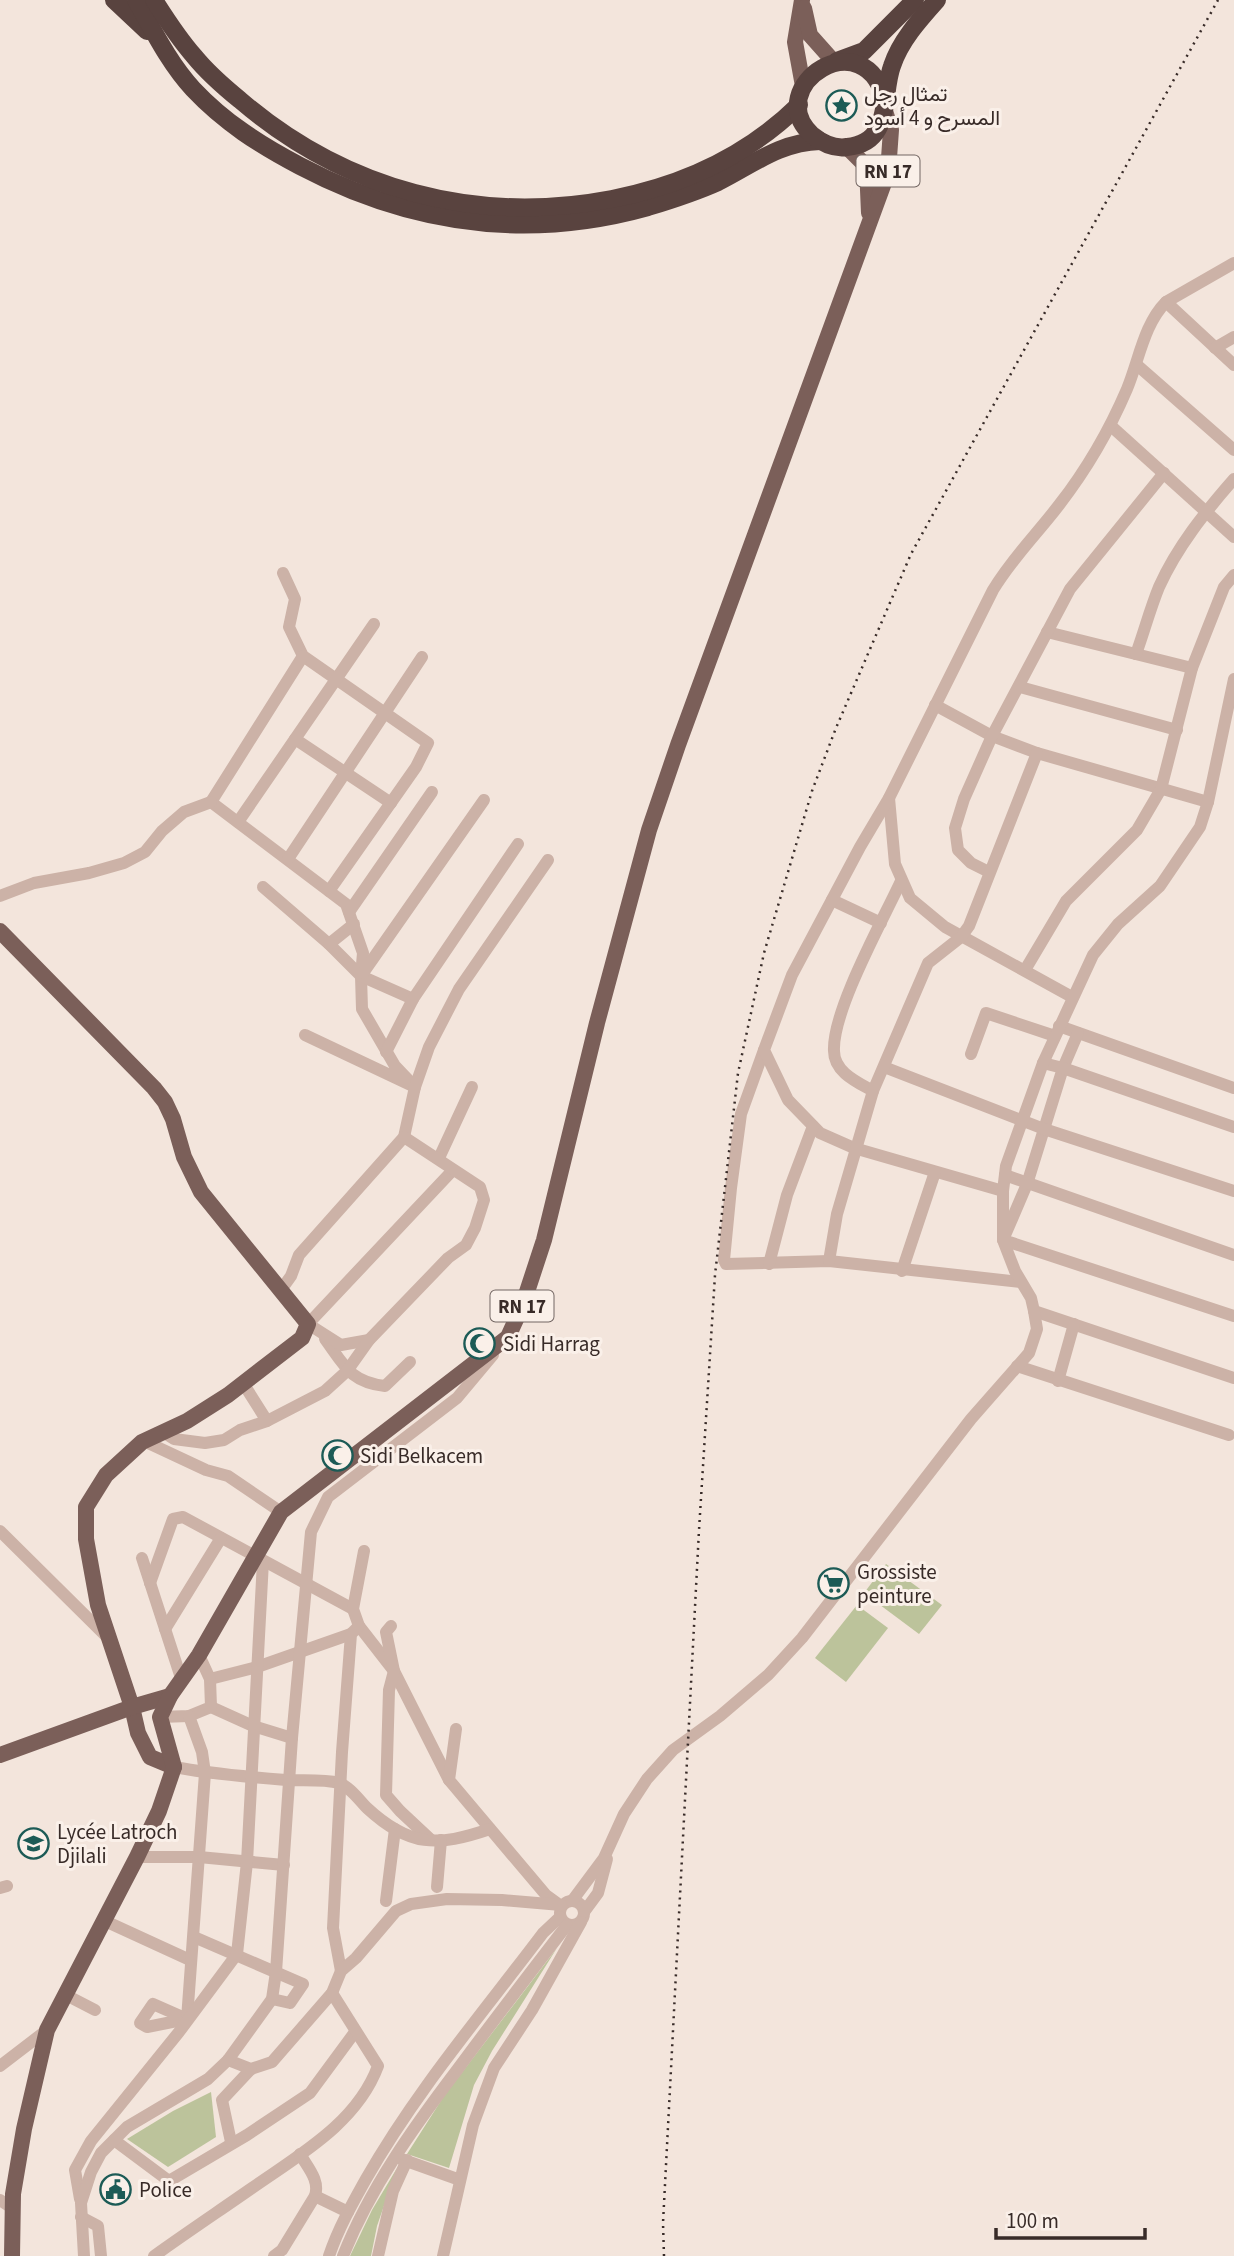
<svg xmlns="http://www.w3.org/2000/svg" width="1234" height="2256" viewBox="0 0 1234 2256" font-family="'Source Sans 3',Vazirmatn,sans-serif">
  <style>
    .green { fill: #bcc39b }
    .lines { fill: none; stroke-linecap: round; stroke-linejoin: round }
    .minor { stroke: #ccb2a7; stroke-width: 12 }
    .major { stroke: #7b5f59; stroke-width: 16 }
    .highway { stroke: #59433f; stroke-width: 18 }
    .rail { stroke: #382b28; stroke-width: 2.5; stroke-dasharray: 2 5; stroke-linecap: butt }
    .labels { text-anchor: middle; stroke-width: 6; stroke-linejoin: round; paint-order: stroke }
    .shield { fill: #faf0e9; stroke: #726662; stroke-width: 2 }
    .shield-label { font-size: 19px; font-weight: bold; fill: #382b28 }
    .poi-label { font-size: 21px; fill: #382b28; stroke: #faf0e9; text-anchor: start }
  </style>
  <rect width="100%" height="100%" fill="#f3e5dc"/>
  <g class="green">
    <polygon points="886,1564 942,1605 919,1634 864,1593"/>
    <polygon points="857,1605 888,1628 846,1682 815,1658"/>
    <polygon points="557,1948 492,2051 474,2085 449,2168 407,2154 444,2096"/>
    <polygon points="211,2092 216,2137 168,2167 127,2139 173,2111"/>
    <polygon points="397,2168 377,2226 371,2256 350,2256 372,2210"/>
  </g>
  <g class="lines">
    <g class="minor">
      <polyline points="1166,302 1234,365"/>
      <polyline points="1215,348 1234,337"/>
      <polyline points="1137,365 1234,450"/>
      <polyline points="1111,426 1234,537"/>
      <polyline points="283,573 295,599 289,627 303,656 428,743 416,767 329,891"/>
      <polyline points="1047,632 1192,668"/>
      <path d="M1136,654C1144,632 1150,609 1159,587C1177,547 1205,512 1234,479"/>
      <polyline points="303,656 211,802 346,904 363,953 361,976 362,1009 395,1066 415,1087 305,1035"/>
      <polyline points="1020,687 1177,730"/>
      <polyline points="935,705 992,736 1037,753 1208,802"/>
      <polyline points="295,739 391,803"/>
      <polyline points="889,798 895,864 910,898 945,927 1072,997"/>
      <polyline points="238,822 374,624"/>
      <polyline points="288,859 422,657"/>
      <polyline points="989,872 971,863 958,850 955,828 964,799 992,736 1070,589 1164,473"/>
      <polyline points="263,887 329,944 361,976 413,999"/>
      <polyline points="0,896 34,883 89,873 124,863 145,852 162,831 184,812 211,802"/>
      <polyline points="832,900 881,923"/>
      <polyline points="349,912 432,792"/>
      <polyline points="329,944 354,924"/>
      <polyline points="1025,970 1066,901 1137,830 1161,789 1192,668 1224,587 1234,575"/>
      <polyline points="363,973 484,800"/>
      <polyline points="1059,1026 1234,1088"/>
      <polyline points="1078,1033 1063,1068 1027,1184 1003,1240 1234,1316"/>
      <polyline points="764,1050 741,1114 731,1188 724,1260 726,1264 829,1261 1021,1282"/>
      <polyline points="386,1052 413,999 518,844"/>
      <polyline points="971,1054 986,1013 1055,1036"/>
      <polyline points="1043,1063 1063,1068 1234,1127"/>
      <polyline points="884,1067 1044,1129 1234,1191"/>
      <path d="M873,1091C857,1082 834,1072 834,1051C832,1011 883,920 901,881"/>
      <polyline points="439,1158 472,1087"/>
      <polyline points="1005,1175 1234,1255"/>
      <path d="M1003,1191L854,1148L820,1133L788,1100L764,1050L792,975L860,847L889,798L993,590C1013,557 1036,535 1059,505C1087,469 1109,431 1127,389C1139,360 1144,324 1166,302L1234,263"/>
      <polyline points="829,1261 837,1214 873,1091 928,963 961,937 969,926 1037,753"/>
      <polyline points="769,1264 787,1195 813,1126"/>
      <polyline points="902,1271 935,1172"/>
      <polyline points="281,1290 291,1276 299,1255 404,1137 415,1087 429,1047 459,989 548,860"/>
      <polyline points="1034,1311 1234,1378"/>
      <path d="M325,1339C344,1365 350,1382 385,1386L410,1362"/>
      <polyline points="369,1340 341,1345 308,1324 453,1170"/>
      <polyline points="1017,1366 1229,1435"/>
      <polyline points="1058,1381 1074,1324"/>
      <polyline points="243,1383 267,1421 325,1391 347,1371 369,1340 448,1258 466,1245 475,1228 484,1200 480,1187 404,1137"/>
      <polyline points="163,1432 174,1439 205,1443 224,1440 240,1430 267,1421"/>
      <polyline points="144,1441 206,1470 228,1476 281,1512"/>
      <polyline points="0,1531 107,1637"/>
      <polyline points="142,1558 181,1678"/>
      <polyline points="150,1583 173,1519 183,1517 353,1609"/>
      <polyline points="359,1626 394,1671 449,1780"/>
      <polyline points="391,1626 386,1632 394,1671 389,1690 386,1795 400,1811 431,1840"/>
      <polyline points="165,1629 221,1538"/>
      <polyline points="210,1679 257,1667 351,1634"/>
      <polyline points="211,1707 253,1726 292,1738"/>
      <polyline points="160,1717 189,1716 211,1707 210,1679 199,1655"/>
      <polyline points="456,1729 449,1780 546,1895 557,1903"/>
      <path d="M174,1767C211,1774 248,1777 286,1780C303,1781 323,1779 339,1783C349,1786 360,1801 367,1808C409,1847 437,1847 490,1829"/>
      <polyline points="137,1857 199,1857 284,1865"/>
      <polyline points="437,1887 441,1840"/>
      <polyline points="0,1888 7,1886"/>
      <circle cx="572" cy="1913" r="12"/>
      <polyline points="386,1901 395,1829"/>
      <polyline points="572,1901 604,1858 624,1814 647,1779 673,1750 720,1716 768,1675 802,1638 971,1419 1029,1353 1037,1329 1034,1311 1031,1298 1015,1271 1003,1240 1003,1191 1006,1166 1043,1063 1093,955 1118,924 1160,886 1200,827 1208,802 1234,679"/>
      <polyline points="584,1912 598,1893 607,1859"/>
      <polyline points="105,1921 190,1960"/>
      <polyline points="194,1937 303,1984 290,2003 272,1999"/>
      <polyline points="341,1971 333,1928 342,1752 351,1634 359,1626 353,1609 364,1551"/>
      <polyline points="66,1995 95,2010"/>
      <polygon points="153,2004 187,2019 147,2027 140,2023"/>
      <polyline points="187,2019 205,1773 202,1752 189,1716"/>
      <polyline points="228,2060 251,2069 272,2062 332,1993 341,1971 356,1958 396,1911 411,1904 447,1899 502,1900 561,1905"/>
      <polyline points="0,2066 47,2030"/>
      <polyline points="114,2140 169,2181 247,2135 310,2093 355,2032"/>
      <polyline points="231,2142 222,2100 251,2069"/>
      <polyline points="401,2159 460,2180"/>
      <polyline points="315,2196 348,2212"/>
      <polyline points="80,2199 75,2170 91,2141 179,2032 237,1954 247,1862 263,1561"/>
      <polyline points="0,2200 12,2208"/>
      <polyline points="81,2217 98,2226 101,2256"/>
      <polyline points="84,2256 81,2203 91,2172 101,2153 127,2127 208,2079 228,2060 272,1999 276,1972 292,1738 311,1532 328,1497 457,1398 493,1355"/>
      <path d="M154,2256C186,2233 219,2211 252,2188C299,2155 357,2123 378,2066L332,1993"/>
      <path d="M274,2256L282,2250L315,2196C320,2180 308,2168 300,2154"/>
      <path d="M329,2256C338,2229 352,2204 366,2179C416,2091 482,2014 543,1933L560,1917"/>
      <path d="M343,2256C370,2188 413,2128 457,2070C493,2021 530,1973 567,1925"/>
      <polyline points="378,2256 393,2191 407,2160"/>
      <polyline points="443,2256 473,2125 494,2068 532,2010 581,1922"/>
    </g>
    <g class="major">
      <polyline points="802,0 795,42 803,86"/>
      <polyline points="804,8 810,35 834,62"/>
      <polyline points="847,147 867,167 869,213"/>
      <polyline points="0,931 154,1088 165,1102 173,1119 184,1157 201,1192 308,1324 302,1338 228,1395 187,1421 142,1442 106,1475 86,1507 86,1539 98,1605 132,1707 138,1733 150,1757 174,1767"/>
      <polyline points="0,1755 132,1707 170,1696"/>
      <polyline points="12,2256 13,2194 24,2129 47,2030 137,1857 159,1811 174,1767 160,1717 170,1696 199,1655 281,1512 508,1337 523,1304 544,1240 597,1023 649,830 678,745 888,172 891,130 885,111"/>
    </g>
    <g class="highway">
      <polyline points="114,0 147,31"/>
      <path d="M136,0C153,30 169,63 193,89C224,122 260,145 300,166C410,224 526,241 648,207C671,200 696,192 718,182C752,165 780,142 820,141"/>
      <path d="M154,0C166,19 179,39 194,56C207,72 224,87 240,100C345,190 476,225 612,199C684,185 747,156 799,105"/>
      <polyline points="837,61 864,51 915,0"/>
      <path d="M886,103C866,16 760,87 812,135C822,143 834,149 847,147C893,143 881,96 892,66C900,41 920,19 937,0"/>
    </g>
    <polyline class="rail" points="664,2256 663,2223 699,1530 715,1275 738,1073 764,953 812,791 836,728 911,554 1218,0"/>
  </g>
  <defs>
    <symbol id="sight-ring" viewBox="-11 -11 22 22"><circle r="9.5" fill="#faf0e9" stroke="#1c5b56" stroke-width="1.5"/><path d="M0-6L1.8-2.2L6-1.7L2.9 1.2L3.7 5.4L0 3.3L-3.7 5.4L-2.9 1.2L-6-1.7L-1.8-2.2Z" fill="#1c5b56"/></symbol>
    <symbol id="mosque-ring" viewBox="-11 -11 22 22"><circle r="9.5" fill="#faf0e9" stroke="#1c5b56" stroke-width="1.5"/><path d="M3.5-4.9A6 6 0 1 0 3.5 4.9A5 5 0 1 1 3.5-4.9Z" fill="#1c5b56"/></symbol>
    <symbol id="supermarket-ring" viewBox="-11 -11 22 22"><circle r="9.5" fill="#faf0e9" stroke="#1c5b56" stroke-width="1.5"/><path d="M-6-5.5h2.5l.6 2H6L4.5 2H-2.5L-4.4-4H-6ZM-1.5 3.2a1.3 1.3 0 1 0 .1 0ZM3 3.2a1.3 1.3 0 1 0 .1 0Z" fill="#1c5b56"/></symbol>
    <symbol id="school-ring" viewBox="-11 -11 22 22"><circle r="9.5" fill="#faf0e9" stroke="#1c5b56" stroke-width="1.5"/><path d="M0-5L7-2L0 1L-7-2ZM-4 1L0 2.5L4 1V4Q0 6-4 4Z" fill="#1c5b56"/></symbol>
    <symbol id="civic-ring" viewBox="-11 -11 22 22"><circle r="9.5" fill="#faf0e9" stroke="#1c5b56" stroke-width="1.5"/><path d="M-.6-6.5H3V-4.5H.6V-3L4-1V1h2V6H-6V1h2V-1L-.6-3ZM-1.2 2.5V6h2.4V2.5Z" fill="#1c5b56"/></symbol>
  </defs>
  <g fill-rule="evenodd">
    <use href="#sight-ring" x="824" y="88" width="35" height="35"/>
    <use href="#mosque-ring" x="462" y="1326" width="35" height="35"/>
    <use href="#mosque-ring" x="320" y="1438" width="35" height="35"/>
    <use href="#supermarket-ring" x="816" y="1566" width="35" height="35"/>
    <use href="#school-ring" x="16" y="1826" width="35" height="35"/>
    <use href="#civic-ring" x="98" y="2172" width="35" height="35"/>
  </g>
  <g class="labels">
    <g class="shield">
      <rect x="856.5" y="155.5" width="63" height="31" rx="5"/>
      <rect x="490.5" y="1290.5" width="63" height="31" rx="5"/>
    </g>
    <g class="shield-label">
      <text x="888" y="178">RN 17</text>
      <text x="522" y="1313">RN 17</text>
    </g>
    <g class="poi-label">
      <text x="864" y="101">تمثال رجل<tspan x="864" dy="24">المسرح و 4 أسود</tspan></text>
      <text x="503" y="1351">Sidi Harrag</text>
      <text x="360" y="1463">Sidi Belkacem</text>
      <text x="857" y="1579">Grossiste<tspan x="857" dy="24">peinture</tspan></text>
      <text x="57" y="1839">Lycée Latroch<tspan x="57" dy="24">Djilali</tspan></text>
      <text x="139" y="2197">Police</text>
    </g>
  </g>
  <path d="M996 2228v10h149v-10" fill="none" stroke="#382b28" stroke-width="3.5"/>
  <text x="1006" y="2228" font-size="21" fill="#382b28" stroke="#faf0e9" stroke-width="5" paint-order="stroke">100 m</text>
</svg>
